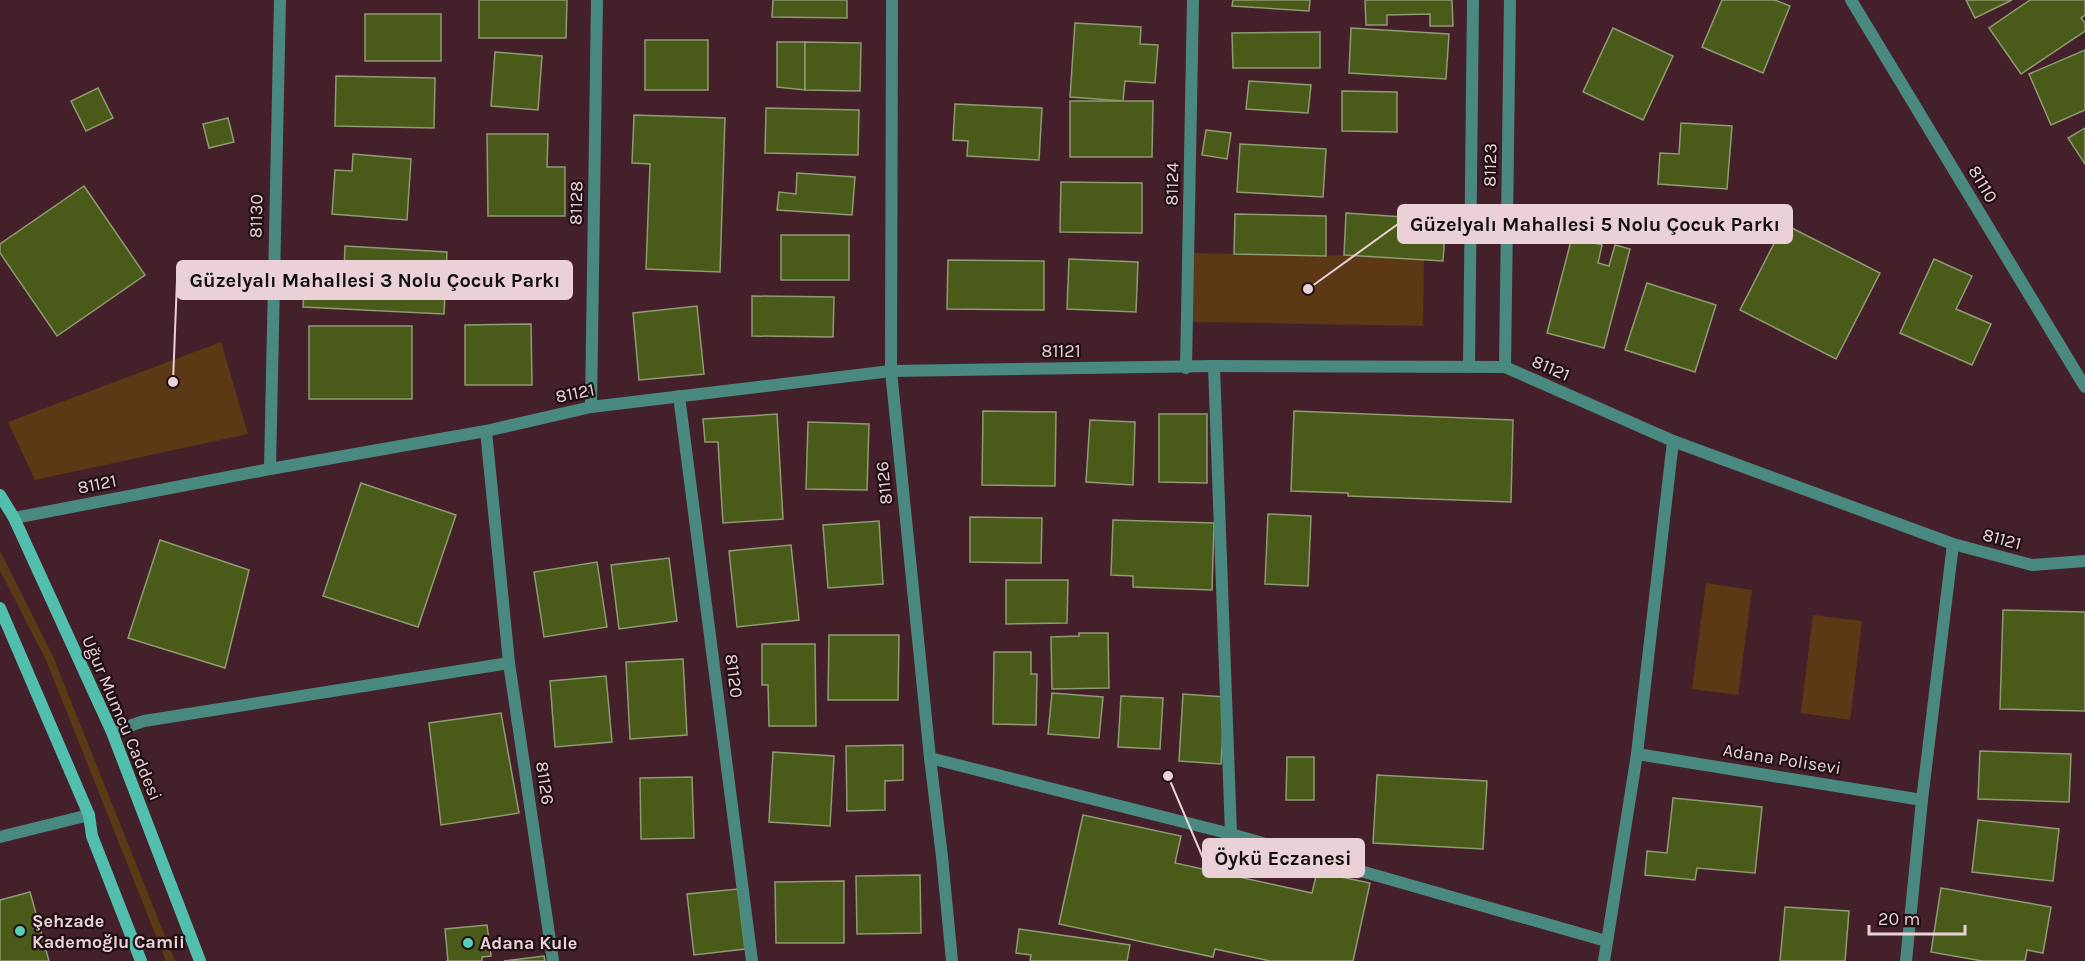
<svg xmlns="http://www.w3.org/2000/svg" width="2085" height="961" viewBox="0 0 2085 961" font-family="Karla,sans-serif">
  <style>
    .green { fill: #5c3815 }
    .building { fill: #4a5a19; stroke: #8e9b73; stroke-width: 1.5 }
    .lines { fill: none; stroke-linecap: round; stroke-linejoin: round }
    .street { stroke: #4a897f; stroke-width: 12 }
    .secondary { stroke: #52bead; stroke-width: 12 }
    .poi-dot { fill: #5acebc; stroke: #201014; stroke-width: 2 }
    .labels { text-anchor: middle; stroke-width: 4.5; stroke-linejoin: round; paint-order: stroke }
    .street-label { font-size: 18px; fill: #ead1d7; stroke: #201014 }
    .poi-label { font-size: 18px; font-weight: bold; fill: #ead1d7; stroke: #201014; text-anchor: start }
    .leader { fill: none; stroke: #ead1d7; stroke-width: 2 }
    .callout-dot { fill: #ead1d7; stroke: #201014; stroke-width: 2 }
    .callout { fill: #ead1d7; stroke: #ead1d7; stroke-width: 2 }
    .callout-label { font-size: 20px; text-anchor: middle; font-weight: bold; fill: #111 }
  </style>
  <rect width="100%" height="100%" fill="#44202b"/>
  <g class="green">
    <polygon points="1194,253 1424,257 1423,326 1193,322"/>
    <polygon points="221,342 248,434 35,480 8,422"/>
    <polygon points="0,551 52,654 175,961 166,961 46,660 0,571"/>
    <polygon points="1706,583 1752,590 1738,695 1692,689"/>
    <polygon points="1813,615 1862,621 1850,720 1801,713"/>
  </g>
  <g class="building">
    <polygon points="479,0 567,0 566,38 479,38"/>
    <polygon points="773,0 847,0 847,18 772,17"/>
    <polygon points="1233,0 1310,0 1309,11 1232,6"/>
    <polygon points="1365,0 1452,0 1453,26 1430,26 1430,14 1387,15 1387,25 1366,25"/>
    <polygon points="1722,0 1775,0 1790,6 1763,73 1702,47"/>
    <polygon points="1966,0 2012,0 1975,18"/>
    <polygon points="2030,0 2085,0 2085,15 2081,18 2085,23 2085,31 2021,74 1989,28"/>
    <rect x="365" y="14" width="76" height="47"/>
    <polygon points="1075,23 1141,27 1140,44 1158,45 1155,83 1125,81 1123,101 1070,97"/>
    <polygon points="1351,28 1449,34 1446,79 1349,73"/>
    <polygon points="1613,28 1673,56 1643,120 1583,92"/>
    <polygon points="1320,32 1320,68 1233,68 1232,33"/>
    <rect x="645" y="40" width="63" height="50"/>
    <polygon points="777,42 805,42 805,90 777,87"/>
    <polygon points="805,42 861,43 860,91 805,90"/>
    <polygon points="2085,50 2085,110 2051,125 2029,74"/>
    <polygon points="495,52 542,56 538,110 491,106"/>
    <polygon points="336,76 435,78 434,128 335,126"/>
    <polygon points="1249,81 1311,85 1308,113 1246,109"/>
    <polygon points="98,88 113,118 86,131 71,101"/>
    <polygon points="1342,91 1397,92 1397,132 1342,131"/>
    <polygon points="1070,101 1153,101 1152,157 1070,157"/>
    <polygon points="955,104 1042,108 1039,160 967,156 968,141 953,140"/>
    <polygon points="766,108 859,110 858,155 765,153"/>
    <polygon points="634,115 725,118 720,272 646,269 650,164 632,163"/>
    <polygon points="228,118 234,142 209,148 203,124"/>
    <polygon points="1681,123 1732,126 1727,189 1658,184 1660,153 1679,154"/>
    <polygon points="2085,128 2085,164 2068,138"/>
    <polygon points="1206,130 1231,133 1227,159 1202,155"/>
    <polygon points="487,134 548,134 547,167 565,167 565,216 488,216"/>
    <polygon points="1240,144 1326,149 1323,197 1237,192"/>
    <polygon points="353,154 411,159 407,220 332,214 335,170 352,171"/>
    <polygon points="797,173 855,177 852,215 777,210 779,192 796,194"/>
    <polygon points="1061,182 1142,183 1142,233 1060,232"/>
    <polygon points="84,186 145,275 57,336 0,253 0,244"/>
    <polygon points="1346,213 1446,220 1443,261 1344,255"/>
    <polygon points="1235,214 1326,216 1326,256 1234,254"/>
    <polygon points="1784,224 1880,273 1836,359 1740,310"/>
    <rect x="781" y="235" width="68" height="45"/>
    <polygon points="1572,237 1602,245 1598,263 1609,266 1615,245 1630,249 1604,348 1547,333"/>
    <polygon points="345,246 447,252 444,314 303,307 304,292 331,293 332,271 344,272"/>
    <polygon points="1069,259 1138,262 1136,312 1067,309"/>
    <polygon points="1934,259 1972,276 1956,309 1991,324 1972,365 1900,333"/>
    <polygon points="948,260 1044,261 1044,310 947,309"/>
    <polygon points="1647,283 1716,305 1695,372 1625,350"/>
    <polygon points="752,296 834,297 833,337 752,336"/>
    <polygon points="697,306 704,374 639,380 633,313"/>
    <polygon points="531,324 532,385 465,385 465,325"/>
    <rect x="309" y="326" width="103" height="73"/>
    <polygon points="983,411 1056,412 1055,486 982,485"/>
    <polygon points="1294,411 1513,420 1511,502 1348,496 1348,493 1291,491"/>
    <polygon points="777,414 783,519 723,523 718,442 705,442 703,419"/>
    <polygon points="1159,414 1207,414 1207,483 1159,482"/>
    <polygon points="1090,420 1135,422 1133,485 1086,482"/>
    <polygon points="808,422 869,424 867,490 806,489"/>
    <polygon points="361,483 456,515 418,627 323,596"/>
    <polygon points="1268,514 1311,516 1308,586 1265,584"/>
    <polygon points="970,517 1042,518 1041,563 970,562"/>
    <polygon points="1113,520 1214,523 1212,590 1133,587 1133,576 1111,575"/>
    <polygon points="879,521 883,584 828,588 823,525"/>
    <polygon points="160,540 249,570 225,668 128,638"/>
    <polygon points="791,545 799,620 737,627 729,551"/>
    <polygon points="669,558 677,621 619,629 611,565"/>
    <polygon points="597,562 607,627 544,637 534,572"/>
    <polygon points="1006,580 1068,580 1067,623 1006,624"/>
    <polygon points="2003,610 2085,612 2085,711 2000,709"/>
    <polygon points="1079,633 1108,633 1109,688 1052,689 1051,637 1079,636"/>
    <polygon points="829,635 899,635 898,700 828,700"/>
    <polygon points="762,644 815,644 816,726 769,726 768,685 762,685"/>
    <polygon points="994,652 1031,652 1031,674 1037,674 1036,725 993,724"/>
    <polygon points="683,659 687,735 630,739 626,662"/>
    <polygon points="606,676 612,742 555,747 550,681"/>
    <polygon points="1052,693 1103,697 1099,738 1048,734"/>
    <polygon points="1183,694 1225,697 1221,764 1179,761"/>
    <polygon points="1121,696 1163,698 1160,749 1118,747"/>
    <polygon points="501,713 519,813 441,825 429,723"/>
    <polygon points="903,745 903,780 885,781 885,810 847,811 846,746"/>
    <polygon points="1980,751 2071,754 2069,802 1978,799"/>
    <polygon points="773,752 834,756 830,826 769,822"/>
    <polygon points="1287,757 1314,757 1314,800 1286,800"/>
    <polygon points="1377,775 1487,781 1483,849 1373,843"/>
    <polygon points="692,777 694,838 641,839 640,778"/>
    <polygon points="1673,798 1762,807 1755,873 1697,868 1695,880 1645,875 1647,851 1667,853"/>
    <polygon points="1083,815 1181,836 1175,863 1312,893 1317,872 1370,883 1353,961 1270,961 1215,949 1213,957 1059,924"/>
    <polygon points="1978,820 2059,829 2053,881 1972,872"/>
    <polygon points="920,875 921,933 857,934 856,876"/>
    <polygon points="844,881 844,943 776,943 775,882"/>
    <polygon points="1941,888 2051,907 2043,953 2027,950 2025,961 1982,961 1931,952"/>
    <polygon points="738,889 745,949 694,955 687,894"/>
    <polygon points="30,892 49,961 0,961 0,900"/>
    <polygon points="1785,907 1849,911 1845,961 1780,961"/>
    <polygon points="487,925 491,956 482,957 482,961 446,961 448,961 445,929"/>
    <polygon points="1019,929 1130,945 1127,961 1030,961 1031,955 1016,953"/>
    <polygon points="544,956 545,961 504,961"/>
  </g>
  <g class="lines">
    <g class="street">
      <polyline points="892,0 891,371 930,758 942,857 952,961"/>
      <polyline points="1851,0 2085,387"/>
      <polyline points="1214,366 1231,834"/>
      <polyline points="1469,366 1473,0"/>
      <polyline points="1505,367 1510,0"/>
      <polyline points="1186,368 1193,0"/>
      <polyline points="679,396 752,961"/>
      <polyline points="591,407 597,0"/>
      <polyline points="486,431 509,663 553,961"/>
      <polyline points="270,469 280,0"/>
      <polyline points="14,518 270,469 486,431 591,407 891,371 1214,366 1505,367 1673,441 1953,544 2032,565 2085,561"/>
      <polyline points="112,732 144,721 509,663"/>
      <polyline points="1637,754 1922,800"/>
      <polyline points="930,758 1231,834 1606,941"/>
      <polyline points="0,837 89,815"/>
      <polyline points="1604,961 1637,754 1673,441"/>
      <polyline points="1906,961 1922,800 1953,544"/>
    </g>
    <g class="secondary">
      <polyline points="0,495 14,518 112,732 200,961"/>
      <polyline points="0,608 89,815 92,836 141,961"/>
    </g>
  </g>
  <g class="poi-dot">
    <circle cx="20" cy="931" r="6"/>
    <circle cx="468" cy="943" r="6"/>
  </g>
  <g class="labels">
    <g class="street-label">
      <text transform="translate(1490 165) rotate(-89)" y="6">81123</text>
      <text transform="translate(1172 184) rotate(-89)" y="6">81124</text>
      <text transform="translate(1983 184) rotate(59)" y="6">81110</text>
      <text transform="translate(576 203) rotate(-89)" y="6">81128</text>
      <text transform="translate(256 216) rotate(-89)" y="6">81130</text>
      <text x="1061" y="357">81121</text>
      <text transform="translate(1551 368) rotate(24)" y="6">81121</text>
      <text transform="translate(575 393) rotate(-11)" y="6">81121</text>
      <text transform="translate(884 483) rotate(-96)" y="6">81126</text>
      <text transform="translate(97 484) rotate(-11)" y="6">81121</text>
      <text transform="translate(2002 539) rotate(15)" y="6">81121</text>
      <text transform="translate(734 676) rotate(83)" y="6">81120</text>
      <text transform="translate(122 718) rotate(67)" y="6">Uğur Mumcu Caddesi</text>
      <text transform="translate(1782 759) rotate(9)" y="6">Adana Polisevi</text>
      <text transform="translate(545 783) rotate(82)" y="6">81126</text>
    </g>
    <g class="poi-label">
      <text x="32" y="927">Şehzade<tspan x="32" dy="21">Kademoğlu Camii</tspan></text>
      <text x="480" y="949">Adana Kule</text>
    </g>
  </g>
  <path class="leader" d="M1308 289L1398 224M173 382L177 280M1168 776L1203 858"/>
  <g class="callout-dot">
    <circle cx="1308" cy="289" r="6"/>
    <circle cx="173" cy="382" r="6"/>
    <circle cx="1168" cy="776" r="6"/>
  </g>
  <g class="callout">
    <rect x="1398" y="205" width="394" height="38" rx="6"/>
    <rect x="177" y="261" width="395" height="38" rx="6"/>
    <rect x="1203" y="839" width="161" height="38" rx="6"/>
  </g>
  <g class="callout-label">
    <text x="1595" y="231">Güzelyalı Mahallesi 5 Nolu Çocuk Parkı</text>
    <text x="375" y="287">Güzelyalı Mahallesi 3 Nolu Çocuk Parkı</text>
    <text x="1283" y="865">Öykü Eczanesi</text>
  </g>
  <path d="M1869 925v9h96v-9" fill="none" stroke="#ead1d7" stroke-width="3"/>
  <text x="1878" y="925" font-size="18" fill="#ead1d7" stroke="#201014" stroke-width="4.5" paint-order="stroke">20 m</text>
</svg>
